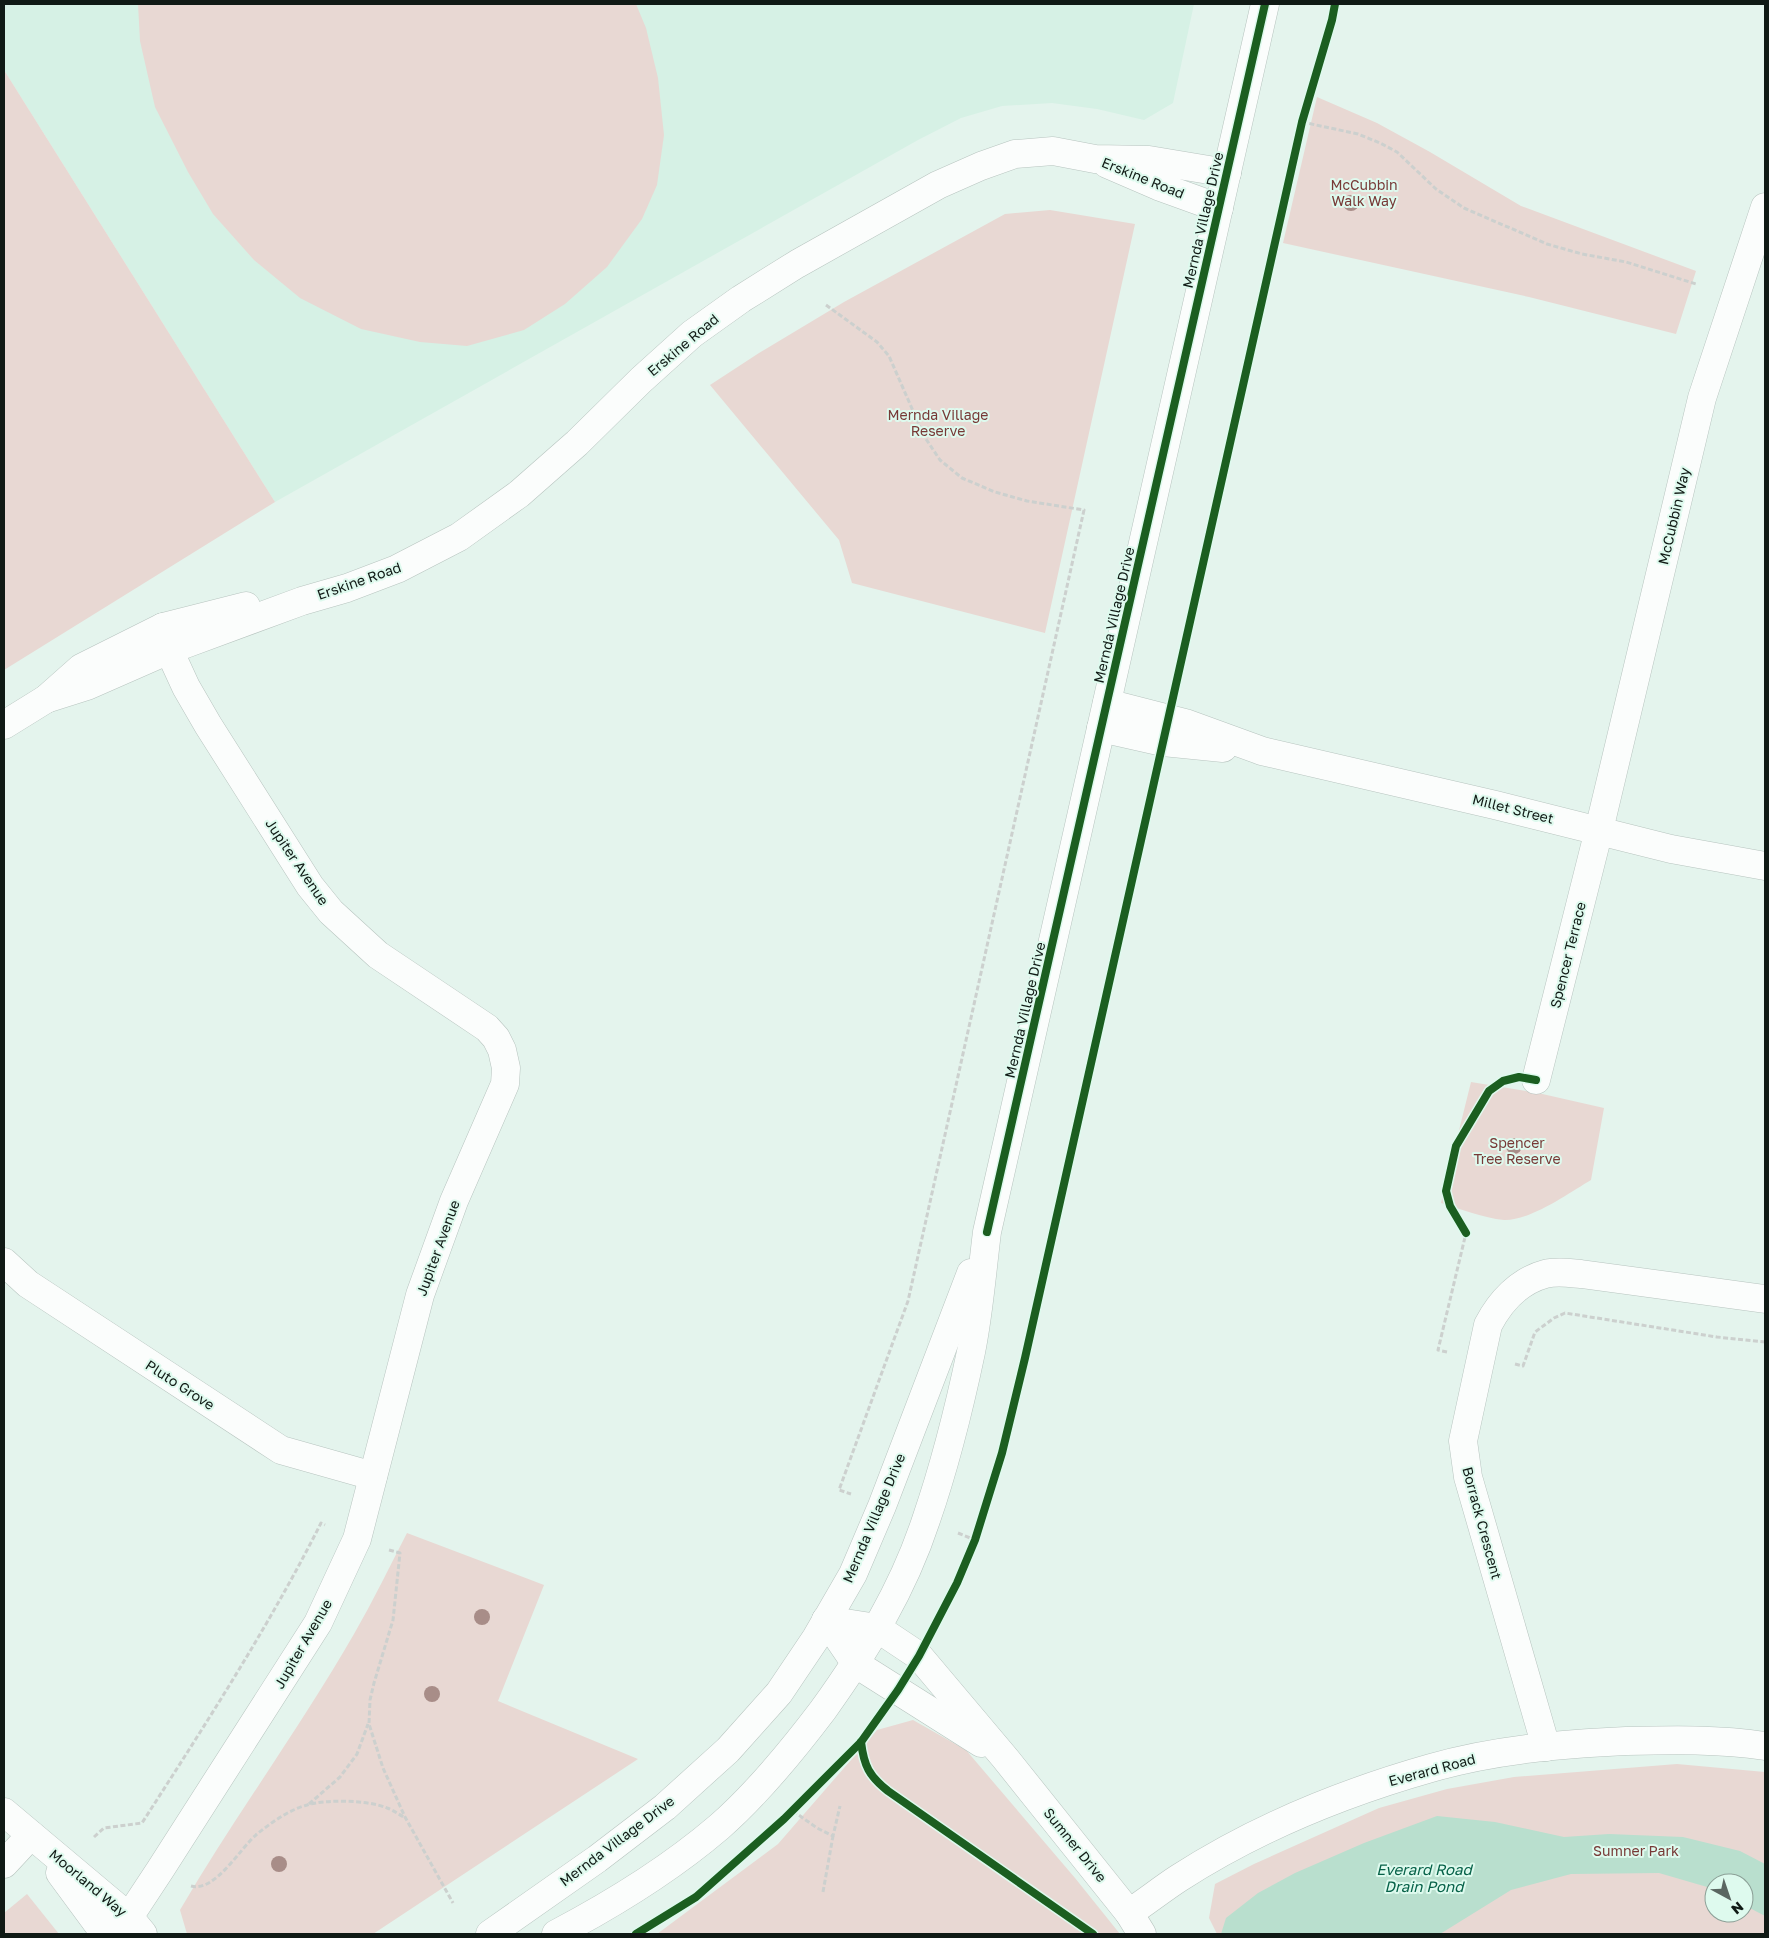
<svg xmlns="http://www.w3.org/2000/svg" width="1769" height="1938" viewBox="0 0 1769 1938" font-family="'Golos Text',sans-serif">
  <style>
    .built { fill: #d6f1e5 }
    .green { fill: #e8d8d3; fill-rule: evenodd }
    .water { fill: #b9dfce }
    .lines { fill: none; stroke-linecap: round; stroke-linejoin: round }
    .minor-casing { stroke: #b7c4bf; stroke-width: 29 }
    .tertiary-casing { stroke: #b7c4bf; stroke-width: 29 }
    .path { stroke: #ccd0ce; stroke-width: 3; stroke-dasharray: 5 2.5; stroke-linecap: butt }
    .minor { stroke: #fbfdfc; stroke-width: 28 }
    .tertiary { stroke: #fbfdfc; stroke-width: 28 }
    .cycleway-casing { stroke: #defaee; stroke-width: 11 }
    .cycleway { stroke: #1b5e20; stroke-width: 8 }
    .tree { fill: #a88d88 }
    .labels { text-anchor: middle; stroke-width: 4; stroke-linejoin: round; paint-order: stroke }
    .street-label { font-size: 14px; fill: #101a15; stroke: #defaee }
    .park-label { font-size: 14px; fill: #773936; stroke: #defaee }
    .water-label { font-size: 15px; font-style: italic; fill: #066148; stroke: #defaee }
  </style>
  <rect width="100%" height="100%" fill="#e4f4ed"/>
  <polygon class="built" points="4,4 1194,4 1173,103 1144,120 1097,109 1052,103 1002,106 961,118 918,140 275,502 4,70"/>
  <g class="green">
    <polygon points="138,4 636,4 646,28 658,78 664,135 657,185 642,219 607,267 565,304 524,330 467,346 420,342 361,329 300,298 254,260 213,214 188,172 155,107 140,41"/>
    <polygon points="4,70 275,502 4,670"/>
    <polygon points="1317,97 1377,123 1430,152 1521,206 1696,271 1676,334 1529,297 1283,243"/>
    <polygon points="1050,210 1135,224 1045,633 852,583 839,540 710,385 759,353 844,302 1005,214"/>
    <path d="M1471,1082L1538,1093L1604,1108L1591,1180C1569,1193 1530,1221 1504,1220C1483,1218 1461,1209 1441,1203Z"/>
    <path d="M407,1533L544,1585L498,1701L638,1759L373,1934H187L180,1910C235,1816 300,1728 354,1634C373,1601 390,1566 407,1533Z"/>
    <polygon points="913,1720 966,1750 1075,1878 1120,1934 657,1934 778,1844 877,1730"/>
    <path d="M1677,1764L1765,1772V1934H1217L1209,1918L1215,1884L1254,1864L1379,1808L1447,1789L1514,1777ZM1714,1883H1744V1913H1714Z"/>
    <polygon points="27,1894 59,1934 4,1934 4,1913"/>
  </g>
  <polygon class="water" points="1437,1816 1495,1822 1564,1837 1609,1834 1683,1837 1740,1851 1765,1864 1765,1916 1744,1905 1744,1883 1714,1883 1714,1889 1659,1873 1571,1874 1511,1890 1440,1934 1221,1934 1226,1918 1258,1893 1295,1873 1364,1843"/>
  <g class="lines">
    <defs>
      <g id="minor">
        <polyline points="1107,164 1158,186 1219,208"/>
        <polyline points="46,699 87,686 169,650 302,601 347,588 397,569 459,537 519,494 577,443 641,380 692,334 741,299 797,264 938,185 981,166 1015,154 1053,151 1095,159 1149,160 1227,173"/>
        <polyline points="1107,703 1185,723 1262,751 1495,805 1671,849 1765,866"/>
        <polyline points="4,725 46,699 81,668 163,627 246,606"/>
        <polyline points="1101,728 1163,742 1223,748"/>
        <polyline points="1536,1080 1599,830 1702,398 1765,207"/>
        <polyline points="4,1262 28,1284 281,1450 373,1476"/>
        <path d="M1546,1747L1468,1477L1463,1441L1488,1325C1500,1302 1519,1281 1545,1274C1557,1271 1569,1273 1581,1274L1765,1299"/>
        <polyline points="4,1812 129,1917 143,1934"/>
        <polyline points="4,1864 31,1835"/>
        <polyline points="60,1873 105,1934"/>
        <polyline points="114,1934 129,1917 160,1870 318,1623 357,1539 420,1295 454,1201 505,1084 506,1068 502,1050 496,1038 487,1028 378,955 331,912 310,886 208,725 186,687 169,650 163,627"/>
      </g>
      <g id="tertiary">
        <polyline points="826,1620 877,1628 919,1656 1005,1758 1129,1913 1142,1934"/>
        <polyline points="826,1620 856,1664 981,1743"/>
        <path d="M1129,1913C1146,1902 1162,1889 1179,1878C1255,1829 1343,1793 1431,1768C1493,1750 1561,1744 1626,1741C1673,1740 1719,1739 1765,1746"/>
        <polyline points="490,1934 597,1859 665,1807 728,1750 779,1693 816,1638 853,1574 882,1506 971,1273"/>
        <path d="M556,1934C613,1904 670,1869 719,1827C758,1793 792,1751 823,1710C866,1650 903,1590 926,1520C945,1465 959,1409 971,1352C979,1313 982,1272 987,1232L1265,4"/>
      </g>
    </defs>
    <use href="#minor" class="minor-casing"/>
    <use href="#tertiary" class="tertiary-casing"/>
    <g class="path">
      <polyline points="1302,122 1358,134 1380,143 1397,152 1436,189 1464,208 1547,244 1582,254 1626,262 1696,284"/>
      <polyline points="826,305 877,342 889,356 924,436 940,460 962,478 995,492 1027,501 1084,510 908,1301 839,1490 851,1494"/>
      <polyline points="1447,1352 1438,1350 1466,1233"/>
      <polyline points="1515,1364 1523,1366 1535,1332 1554,1318 1565,1313 1717,1337 1765,1342"/>
      <polyline points="958,1533 975,1540"/>
      <polyline points="389,1550 400,1553 393,1620 374,1683 370,1700 369,1724 383,1768 405,1817 453,1903"/>
      <polyline points="309,1804 340,1777 357,1754 368,1724"/>
      <polyline points="793,1811 817,1828 833,1836 840,1806"/>
      <path d="M94,1837L104,1828L142,1823C205,1725 268,1628 321,1523L325,1525"/>
      <path d="M191,1886C215,1893 241,1847 257,1834C272,1822 289,1810 307,1805C326,1799 369,1800 387,1808C393,1810 398,1814 404,1817"/>
      <polyline points="823,1892 833,1836"/>
    </g>
    <use href="#minor" class="minor"/>
    <use href="#tertiary" class="tertiary"/>
    <defs>
      <g id="cycleway">
        <polyline points="987,1232 1265,4"/>
        <polyline points="1466,1233 1450,1206 1446,1191 1456,1146 1489,1091 1503,1081 1519,1077 1536,1080"/>
        <path d="M861,1742C864,1766 869,1776 888,1791L1093,1934"/>
        <polyline points="636,1934 696,1897 784,1819 861,1742 898,1690 919,1656 957,1583 975,1540 1002,1453 1025,1358 1302,122 1332,20 1335,4"/>
      </g>
    </defs>
    <use href="#cycleway" class="cycleway-casing"/>
    <use href="#cycleway" class="cycleway"/>
  </g>
  <g class="tree">
    <circle cx="1351" cy="203" r="8"/>
    <circle cx="1514" cy="1146" r="8"/>
    <circle cx="482" cy="1617" r="8"/>
    <circle cx="432" cy="1694" r="8"/>
    <circle cx="279" cy="1864" r="8"/>
  </g>
  <g class="labels">
    <g class="street-label">
      <text transform="translate(1143 178) rotate(22)" y="5">Erskine Road</text>
      <text transform="translate(1203 220) rotate(-77)" y="5">Mernda Village Drive</text>
      <text transform="translate(683 345) rotate(-40)" y="5">Erskine Road</text>
      <text transform="translate(1674 516) rotate(-77)" y="5">McCubbin Way</text>
      <text transform="translate(359 581) rotate(-19)" y="5">Erskine Road</text>
      <text transform="translate(1114 615) rotate(-77)" y="5">Mernda Village Drive</text>
      <text transform="translate(1513 809) rotate(14)" y="5">Millet Street</text>
      <text transform="translate(297 862) rotate(56)" y="5">Jupiter Avenue</text>
      <text transform="translate(1568 955) rotate(-76)" y="5">Spencer Terrace</text>
      <text transform="translate(1025 1010) rotate(-77)" y="5">Mernda Village Drive</text>
      <text transform="translate(438 1248) rotate(-70)" y="5">Jupiter Avenue</text>
      <text transform="translate(180 1385) rotate(33)" y="5">Pluto Grove</text>
      <text transform="translate(874 1518) rotate(-67)" y="5">Mernda Village Drive</text>
      <text transform="translate(1482 1523) rotate(75)" y="5">Borrack Crescent</text>
      <text transform="translate(303 1644) rotate(-60)" y="5">Jupiter Avenue</text>
      <text transform="translate(1432 1770) rotate(-15)" y="5">Everard Road</text>
      <text transform="translate(617 1841) rotate(-37)" y="5">Mernda Village Drive</text>
      <text transform="translate(1075 1845) rotate(51)" y="5">Sumner Drive</text>
      <text transform="translate(88 1883) rotate(40)" y="5">Moorland Way</text>
    </g>
    <g class="park-label">
      <text x="1364" y="190">McCubbin<tspan x="1364" dy="16">Walk Way</tspan></text>
      <text x="938" y="420">Mernda Village<tspan x="938" dy="16">Reserve</tspan></text>
      <text x="1517" y="1148">Spencer<tspan x="1517" dy="16">Tree Reserve</tspan></text>
      <text x="1636" y="1856">Sumner Park</text>
    </g>
    <g class="water-label">
      <text x="1424" y="1875">Everard Road<tspan x="1424" dy="17">Drain Pond</tspan></text>
    </g>
  </g>
  <rect width="1769" height="1938" fill="none" stroke="#101a15" stroke-width="10"/>
  <g transform="translate(1729 1898) rotate(140)"><circle r="24" fill="#defaee" stroke="#8ca097"/>
  <path d="M0-4L9 19L0 12L-9 19Z" fill="#5a6661"/>
  <text y="-8" font-size="14" font-weight="bold" text-anchor="middle" fill="#101a15">N</text>
  </g>
</svg>
